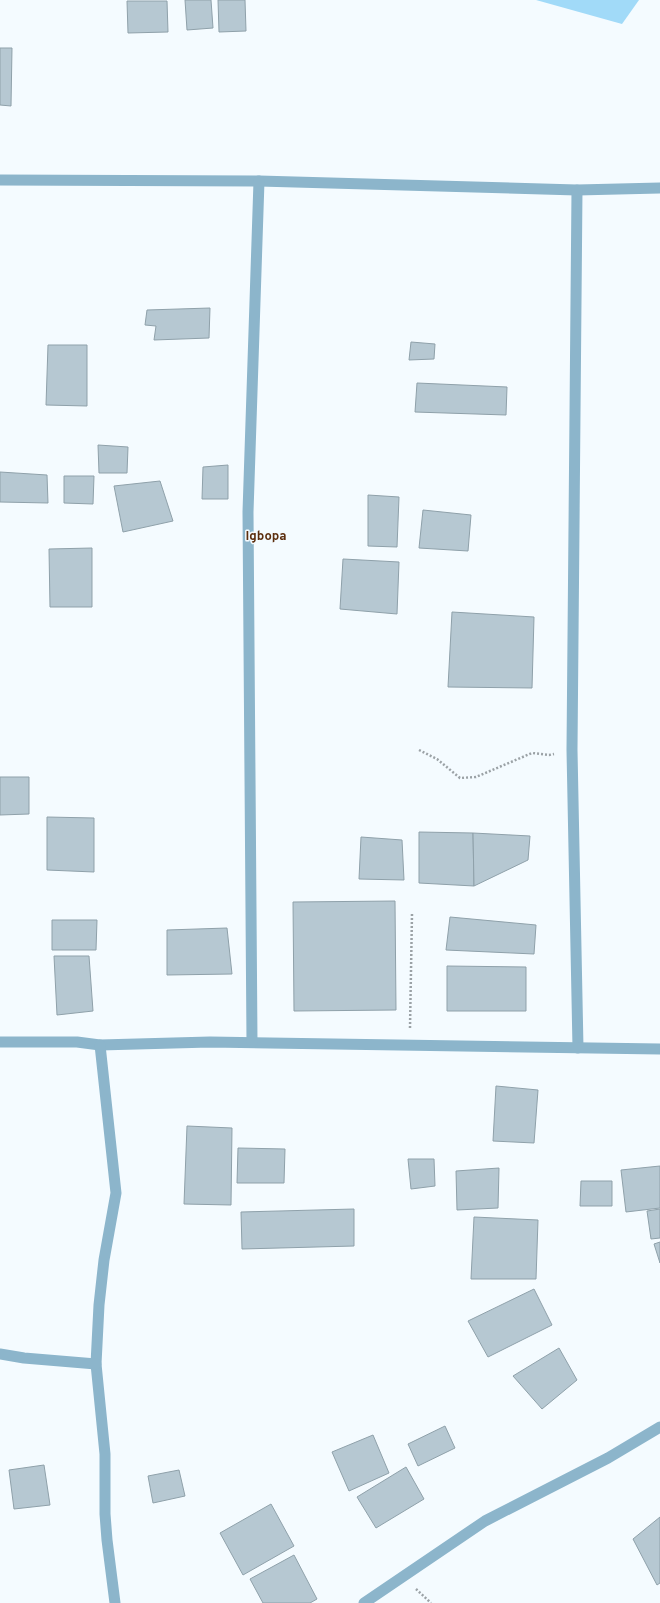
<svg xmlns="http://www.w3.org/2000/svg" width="660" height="1603" viewBox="0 0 660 1603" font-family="Overpass,sans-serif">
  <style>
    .green { fill: #a1daf8 }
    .building { fill: #b6c8d2; stroke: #8fa1aa }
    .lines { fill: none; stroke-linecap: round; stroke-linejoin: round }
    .path { stroke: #9ba2a6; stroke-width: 2.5; stroke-dasharray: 2 2; stroke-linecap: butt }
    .minor { stroke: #8cb5cb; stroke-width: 11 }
    .labels { text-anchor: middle; stroke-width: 3; stroke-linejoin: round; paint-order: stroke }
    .quarter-label { font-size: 13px; font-weight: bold; fill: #5c2e0e; stroke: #f4fbff }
  </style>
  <rect width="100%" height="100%" fill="#f4fbff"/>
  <polygon class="green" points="536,0 639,0 622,24"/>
  <g class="building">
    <polygon points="185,0 211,0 213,28 187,30"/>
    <polygon points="218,0 245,0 246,31 219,32"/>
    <polygon points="127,1 167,1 168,32 128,33"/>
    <polygon points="0,48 12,48 11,106 0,105"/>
    <polygon points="210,308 209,338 154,340 156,326 145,325 147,310"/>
    <polygon points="411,342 435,344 434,359 409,360"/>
    <polygon points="48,345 87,345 87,406 46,405"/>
    <polygon points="417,383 507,387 506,415 415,412"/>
    <polygon points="98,445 128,447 127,473 99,473"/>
    <polygon points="228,465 228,499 202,499 203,467"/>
    <polygon points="0,472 47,475 48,503 0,502"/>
    <polygon points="64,476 94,476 93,504 64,503"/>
    <polygon points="160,481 173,521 123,532 114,486"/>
    <polygon points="368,495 399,497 397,547 368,546"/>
    <polygon points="423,510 471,515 468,551 419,548"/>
    <polygon points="92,548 92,607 50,607 49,549"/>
    <polygon points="343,559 399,562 397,614 340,609"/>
    <polygon points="452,612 534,617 532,688 448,687"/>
    <polygon points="0,777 29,777 29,814 0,815"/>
    <polygon points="47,817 94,818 94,872 47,870"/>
    <polygon points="419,832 473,833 474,886 419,883"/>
    <polygon points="473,833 530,836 528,860 474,886"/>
    <polygon points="361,837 402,840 404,880 359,879"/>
    <polygon points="395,901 396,1010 294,1011 293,902"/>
    <polygon points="450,917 536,925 534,954 446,950"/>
    <polygon points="52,920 97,920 96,950 52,950"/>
    <polygon points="227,928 232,974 167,975 167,930"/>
    <polygon points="54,956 89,956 93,1011 57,1015"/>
    <polygon points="447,966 526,967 526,1011 447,1011"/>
    <polygon points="496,1086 538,1090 534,1143 493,1141"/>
    <polygon points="187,1126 232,1128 231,1205 184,1204"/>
    <polygon points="238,1148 285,1149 284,1183 237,1183"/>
    <polygon points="408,1159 434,1159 435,1186 411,1189"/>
    <polygon points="660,1166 660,1208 626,1212 621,1170"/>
    <polygon points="499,1168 498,1208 457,1210 456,1171"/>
    <polygon points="581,1181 612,1181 612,1206 580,1206"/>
    <polygon points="354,1209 354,1246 242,1249 241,1212"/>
    <polygon points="660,1209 660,1238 651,1239 647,1211"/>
    <polygon points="474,1217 538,1220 536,1279 471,1279"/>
    <polygon points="660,1242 660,1263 654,1244"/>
    <polygon points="534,1289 552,1325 488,1357 468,1321"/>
    <polygon points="559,1348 577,1380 542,1409 513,1376"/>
    <polygon points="445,1426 455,1448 418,1466 408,1444"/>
    <polygon points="373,1435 389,1473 349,1491 332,1452"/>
    <polygon points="44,1465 50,1505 14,1509 9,1470"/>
    <polygon points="406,1467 424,1499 376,1528 357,1497"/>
    <polygon points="179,1470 185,1496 153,1503 148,1476"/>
    <polygon points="271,1504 294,1546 243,1575 220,1533"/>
    <polygon points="660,1517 660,1583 657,1585 633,1539"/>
    <polygon points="294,1555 317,1599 310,1603 263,1603 250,1579"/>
  </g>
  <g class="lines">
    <g class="path">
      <polyline points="419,750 437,759 460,778 476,777 532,753 549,755 554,754"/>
      <polyline points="410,1028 412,914"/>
      <polyline points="416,1589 431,1603"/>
    </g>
    <g class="minor">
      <polyline points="0,180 259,181 577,190 660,188"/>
      <polyline points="577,190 572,750 578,1048"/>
      <polyline points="0,1042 77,1042 100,1045 210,1042 660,1049"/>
      <polyline points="252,1042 248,512 259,181"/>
      <polyline points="100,1045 116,1193 104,1260 99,1305 96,1364 105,1454 105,1514 107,1540 115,1603"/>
      <polyline points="0,1354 24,1358 96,1364"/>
      <polyline points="364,1603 485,1521 608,1458 660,1427"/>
    </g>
  </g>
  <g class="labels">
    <g class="quarter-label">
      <text x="266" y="540">Igbopa</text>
    </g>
  </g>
</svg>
